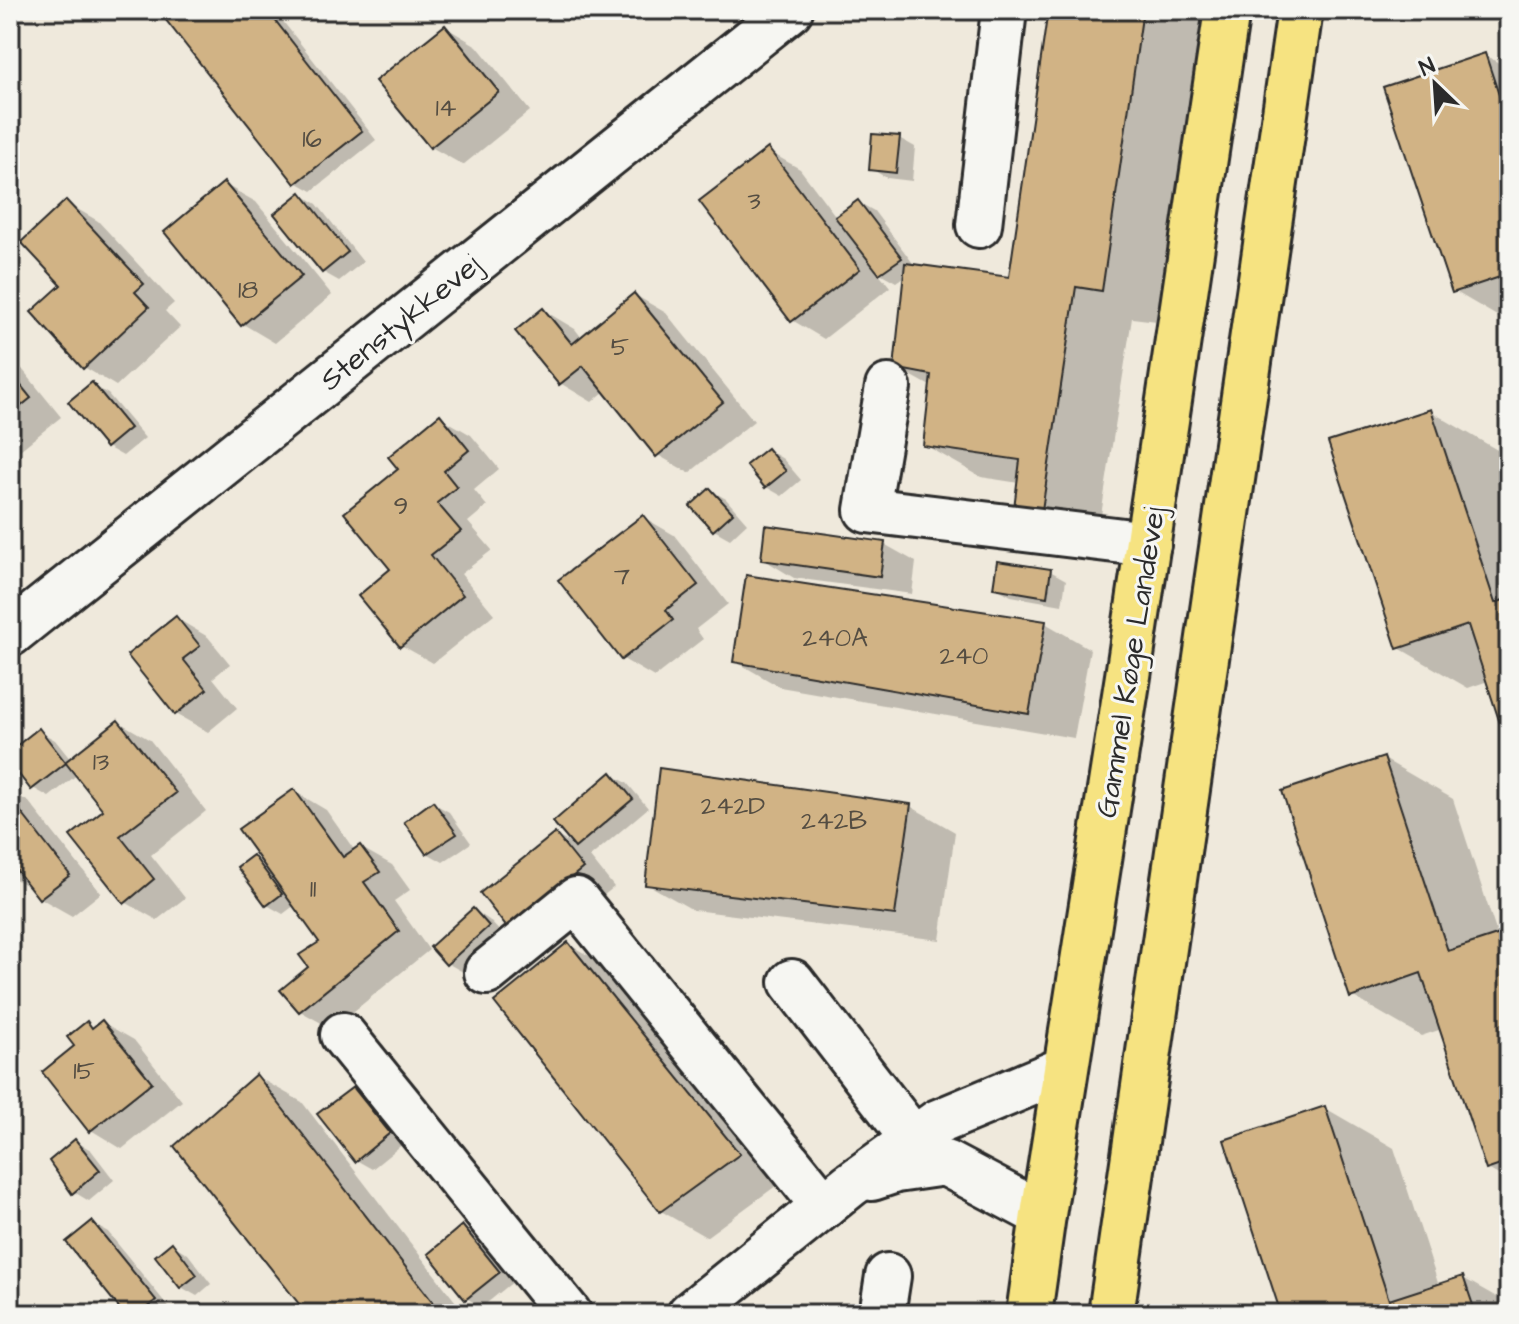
<svg xmlns="http://www.w3.org/2000/svg" width="1519" height="1324" viewBox="0 0 1519 1324" font-family="'Architects Daughter',sans-serif">
  <style>
    .shadow { fill: #0003 }
    .building { fill: #d1b385; stroke: #2b2b2b; stroke-width: 2 }
    .lines { fill: none; stroke-linecap: round; stroke-linejoin: round }
    .minor-casing { stroke: #2b2b2b; stroke-width: 50 }
    .major-casing { stroke: #2b2b2b; stroke-width: 50 }
    .minor { stroke: #f6f6f2; stroke-width: 44 }
    .major { stroke: #f6e381; stroke-width: 44 }
    .labels { text-anchor: middle; stroke-width: 6; stroke-linejoin: round; paint-order: stroke }
    .number-label { font-size: 26px; fill: #544d42 }
    .street-label { font-size: 30px; fill: #2b2b2b; stroke: #f6f6f2 }
  </style>
  <rect width="100%" height="100%" fill="#efe9dc"/>
  <filter id="ink" filterUnits="userSpaceOnUse"><feTurbulence type="fractalNoise" baseFrequency=".0125" numOctaves="2"/><feDisplacementMap in="SourceGraphic" scale="16" xChannelSelector="R" yChannelSelector="G"/><feConvolveMatrix kernelMatrix="1 2 1 2 8 2 1 2 1" color-interpolation-filters="sRGB"/></filter>
  <g filter="url(#ink)">
    <g class="shadow">
      <polygon points="160,10 274,10 376,140 312,191 296,182"/>
      <polygon points="524,10 548,10 538,18"/>
      <polygon points="1050,10 1203,10 1157,321 1132,318 1097,541 1016,507 1019,483 981,477 925,445 932,387 896,367 906,275 896,282 878,272 890,287 824,339 792,320 768,151 800,169 837,218 858,202 874,211 915,266 1011,279"/>
      <polygon points="445,27 477,46 530,111 463,165 431,147"/>
      <polygon points="1485,55 1509,69 1509,323 1454,291"/>
      <polygon points="899,138 915,147 912,181 887,178 871,169"/>
      <polygon points="224,184 256,202 332,295 275,343 243,324"/>
      <polygon points="301,194 317,204 363,262 339,281 323,272"/>
      <polygon points="67,203 98,221 174,303 165,311 180,327 116,386 84,367 64,285"/>
      <polygon points="635,295 666,313 754,421 689,473 658,455 605,391 592,402 560,383 543,310 575,329 582,338"/>
      <polygon points="10,354 61,417 10,458"/>
      <polygon points="93,385 108,394 145,438 123,456 107,447"/>
      <polygon points="1430,411 1499,451 1509,480 1509,744 1488,681 1468,688 1399,648"/>
      <polygon points="440,417 471,435 499,469 474,490 487,506 468,522 492,550 461,574 494,614 433,663 401,645 392,569 401,469"/>
      <polygon points="768,450 783,459 801,480 782,496 766,487"/>
      <polygon points="710,490 726,499 747,523 730,539 714,530"/>
      <polygon points="643,517 674,535 728,604 696,629 703,639 654,677 623,659 561,581"/>
      <polygon points="884,544 916,562 912,594 794,578 763,559"/>
      <polygon points="1050,571 1066,580 1062,605 1011,596 995,587"/>
      <polygon points="176,618 208,637 230,664 213,678 237,708 208,732 176,714"/>
      <polygon points="1045,623 1090,649 1074,738 780,687 735,661"/>
      <polygon points="119,722 150,740 206,811 151,855 185,898 157,920 125,902 106,810 78,774 49,797 33,788 10,759 10,753 39,731 55,740 71,760"/>
      <polygon points="1384,759 1453,799 1498,937 1509,934 1509,1181 1488,1169 1442,1029 1421,1036 1352,996"/>
      <polygon points="611,774 627,783 648,808 590,857 614,887 542,946 555,835 577,847 555,822"/>
      <polygon points="10,791 29,802 101,893 72,916 40,898 34,890 10,876"/>
      <polygon points="294,791 326,810 355,851 360,847 392,865 410,890 394,901 429,950 332,1029 300,1011 311,968 322,942 295,905 283,914 267,905 254,857 266,864"/>
      <polygon points="433,803 449,812 471,843 443,862 427,853"/>
      <polygon points="910,806 955,832 940,940 693,910 647,884"/>
      <polygon points="474,910 489,920 504,936 463,972 447,963"/>
      <polygon points="568,944 614,970 784,1180 706,1237 661,1211"/>
      <polygon points="102,1022 134,1040 182,1101 122,1149 91,1130 77,1046 87,1024 95,1028"/>
      <polygon points="256,1076 302,1102 465,1314 309,1314"/>
      <polygon points="353,1089 369,1098 404,1143 372,1169 356,1160"/>
      <polygon points="1325,1108 1394,1148 1439,1286 1463,1278 1509,1304 1509,1314 1283,1314"/>
      <polygon points="75,1141 91,1150 114,1180 89,1201 74,1192"/>
      <polygon points="92,1223 108,1232 171,1310 166,1314 127,1314"/>
      <polygon points="462,1227 478,1236 514,1281 482,1307 466,1298"/>
      <polygon points="173,1245 188,1254 211,1284 197,1296 181,1287"/>
    </g>
    <g class="building">
      <polygon points="158,10 267,10 362,131 295,184"/>
      <polygon points="1048,10 1143,10 1102,291 1076,287 1042,510 1014,508 1020,460 923,446 931,375 894,368 905,263 1009,277"/>
      <polygon points="445,25 499,92 430,148 375,81"/>
      <polygon points="1485,53 1509,125 1509,274 1452,293 1383,87"/>
      <polygon points="872,134 900,136 896,173 869,170"/>
      <polygon points="768,148 860,269 791,322 699,201"/>
      <polygon points="224,182 302,276 241,326 164,232"/>
      <polygon points="301,192 348,252 322,273 274,214"/>
      <polygon points="66,200 144,284 135,292 149,307 83,369 31,312 61,285 21,242"/>
      <polygon points="858,200 902,258 879,274 835,217"/>
      <polygon points="634,293 723,402 656,457 583,366 559,385 515,331 543,308 572,344"/>
      <polygon points="10,372 31,398 10,415"/>
      <polygon points="92,382 130,428 106,448 68,402"/>
      <polygon points="1431,409 1495,603 1509,598 1509,751 1468,625 1397,649 1328,442"/>
      <polygon points="440,414 469,450 444,471 457,487 437,503 461,531 431,555 463,595 400,647 358,596 390,569 344,513 398,469 388,457"/>
      <polygon points="767,448 786,471 765,488 746,465"/>
      <polygon points="710,488 733,513 713,531 690,506"/>
      <polygon points="643,515 698,585 666,610 673,620 621,660 558,580"/>
      <polygon points="765,525 885,542 880,577 761,560"/>
      <polygon points="997,561 1051,569 1047,597 993,588"/>
      <polygon points="746,575 1046,621 1029,714 733,662"/>
      <polygon points="176,616 200,646 183,659 207,689 175,715 127,655"/>
      <polygon points="118,720 176,793 120,836 154,879 124,904 70,836 103,810 65,762"/>
      <polygon points="39,728 66,763 31,790 10,763 10,751"/>
      <polygon points="1384,757 1448,951 1509,931 1509,1162 1486,1170 1421,973 1350,998 1282,791"/>
      <polygon points="659,768 911,804 895,915 645,885"/>
      <polygon points="611,772 633,799 575,848 553,822"/>
      <polygon points="294,789 343,857 360,845 380,872 364,882 399,931 299,1012 280,990 308,967 299,955 319,942 238,829"/>
      <polygon points="10,798 70,875 39,899 17,871 10,877"/>
      <polygon points="433,801 457,834 426,854 404,822"/>
      <polygon points="555,833 583,868 508,929 480,893"/>
      <polygon points="253,855 282,894 266,906 237,867"/>
      <polygon points="473,908 489,926 446,965 430,947"/>
      <polygon points="568,942 740,1154 660,1212 494,1002"/>
      <polygon points="102,1020 152,1082 89,1132 42,1072 74,1046 67,1037 87,1021 92,1028"/>
      <polygon points="256,1074 442,1314 307,1314 174,1146"/>
      <polygon points="353,1087 390,1133 355,1162 317,1114"/>
      <polygon points="1325,1106 1389,1300 1463,1276 1476,1314 1281,1314 1224,1140"/>
      <polygon points="75,1139 100,1170 72,1194 49,1161"/>
      <polygon points="92,1221 156,1300 139,1314 124,1314 66,1242"/>
      <polygon points="462,1225 500,1272 465,1300 428,1254"/>
      <polygon points="172,1242 197,1275 180,1288 155,1256"/>
    </g>
    <g class="lines">
      <defs>
        <g id="minor">
          <polyline points="979,225 1004,10"/>
          <polyline points="888,387 867,510 1148,544"/>
          <polyline points="10,634 790,10"/>
          <polyline points="487,972 576,900 824,1206"/>
          <polyline points="792,982 913,1139"/>
          <polyline points="343,1035 569,1314"/>
          <polyline points="872,1178 896,1170 945,1163 1043,1215"/>
          <polyline points="690,1314 850,1185 938,1122 1065,1069"/>
          <polyline points="882,1314 888,1276"/>
        </g>
        <g id="major">
          <polyline points="1029,1314 1043,1215 1128,676 1227,10"/>
          <polyline points="1111,1314 1300,10"/>
        </g>
      </defs>
      <use href="#minor" class="minor-casing"/>
      <use href="#major" class="major-casing"/>
      <use href="#minor" class="minor"/>
      <use href="#major" class="major"/>
    </g>
  </g>
  <g class="labels">
    <g class="number-label">
      <text x="446" y="116">14</text>
      <text x="312" y="147">16</text>
      <text x="754" y="209">3</text>
      <text x="248" y="298">18</text>
      <text x="620" y="355">5</text>
      <text x="401" y="514">9</text>
      <text x="622" y="584">7</text>
      <text x="835" y="646">240A</text>
      <text x="964" y="664">240</text>
      <text x="101" y="770">13</text>
      <text x="733" y="814">242D</text>
      <text x="834" y="829">242B</text>
      <text x="313" y="897">11</text>
      <text x="84" y="1079">15</text>
    </g>
    <g class="street-label">
      <text transform="translate(400 322) rotate(-39)" y="10">Stenstykkevej</text>
      <text transform="translate(1130 662) rotate(-81)" y="10">Gammel Køge Landevej</text>
    </g>
  </g>
  <rect width="1519" height="1324" fill="none" stroke="#f6f6f2" stroke-width="40"/>
  <rect x="20" y="20" width="1479" height="1284" fill="none" stroke="#2b2b2b" stroke-width="3" filter="url(#ink)"/>
  <g transform="translate(1435 84) rotate(335)" stroke="#f6f6f2" stroke-width="6" paint-order="stroke">
  <path d="M0-6L14 30L0 20L-14 30Z" fill="#2b2b2b"/>
  <text y="-12" font-size="22" font-weight="bold" text-anchor="middle" fill="#2b2b2b">N</text>
  </g>
</svg>
